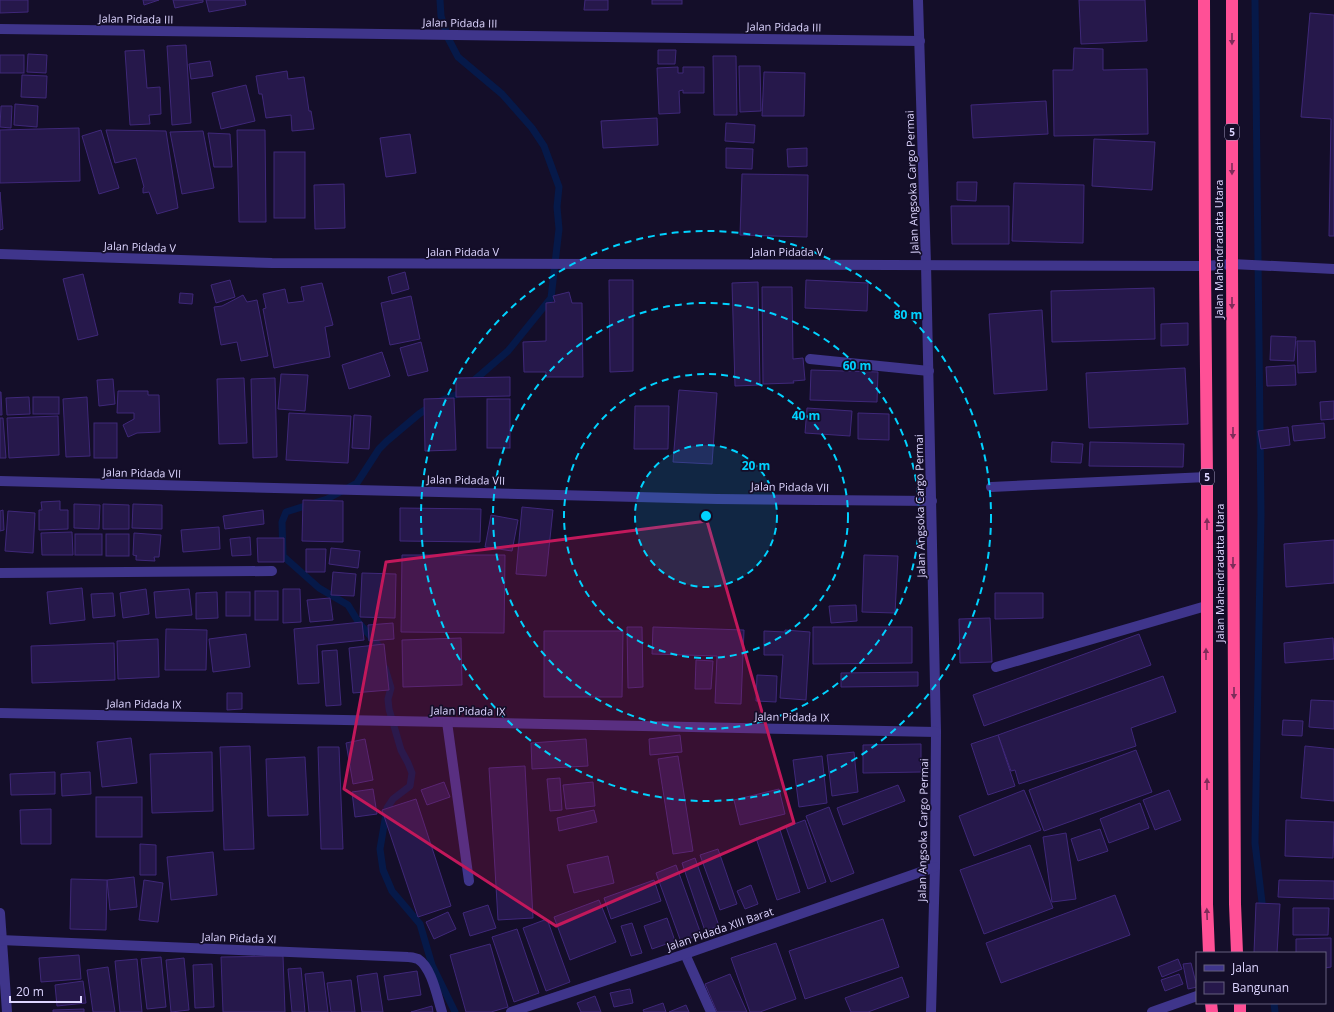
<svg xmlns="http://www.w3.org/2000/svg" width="1334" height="1012" viewBox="0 0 1334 1012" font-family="'Open Sans',sans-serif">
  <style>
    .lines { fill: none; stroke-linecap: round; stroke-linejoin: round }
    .stream { stroke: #061949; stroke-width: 7 }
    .building { fill: #26184b; stroke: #3f2879 }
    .lane { stroke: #3f358b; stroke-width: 10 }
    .street { stroke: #3f358b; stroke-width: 10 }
    .highway { stroke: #ff5096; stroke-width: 12 }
    .oneway { fill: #7e2c5a }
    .marked { fill: #c2185b; fill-opacity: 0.2; stroke: #c2185b; stroke-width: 3; stroke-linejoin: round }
    .ring { fill: none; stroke: #01d2ff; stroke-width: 2; stroke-dasharray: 7 5 }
    .labels { text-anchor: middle; stroke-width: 3.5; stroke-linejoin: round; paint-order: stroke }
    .shield { fill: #140e29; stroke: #a199bf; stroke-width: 1 }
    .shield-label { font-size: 10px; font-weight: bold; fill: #ddd5ff }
    .street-label { font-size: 11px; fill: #ddd5ff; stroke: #140e29 }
    .centre { fill: #01d2ff; stroke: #140e29; stroke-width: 2 }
    .ring-label { font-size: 12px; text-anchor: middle; font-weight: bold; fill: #01d2ff; stroke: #140e29; stroke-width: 3.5; stroke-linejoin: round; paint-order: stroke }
  </style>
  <rect width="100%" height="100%" fill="#140e29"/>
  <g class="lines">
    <g class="stream">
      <polyline points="440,0 441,16 448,38 458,57 502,94 532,128 544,146 559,187 557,207 559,229 551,298 508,351 471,383"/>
      <polyline points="1255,0 1261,515 1255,843 1263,911"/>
      <polyline points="440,401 458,394 463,390"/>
      <polyline points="380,652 379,646 359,623 348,605 319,588 283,556 282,522 286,512 327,499 357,483 379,449 387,441 419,414 431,406"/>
      <polyline points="385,668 391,688 388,699 389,709 401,750 408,763 412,773 410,786 393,799 387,808 380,849 383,870 392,891 420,924 432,965 455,1012"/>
      <polyline points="1274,1003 1275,1012"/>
    </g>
  </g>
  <g class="building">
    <polygon points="0,0 28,0 28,12 0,13"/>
    <polygon points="143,0 159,0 144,5"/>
    <polygon points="173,0 203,0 203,2 175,8"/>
    <polygon points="206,0 245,0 246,5 209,12"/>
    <polygon points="585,0 608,0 608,10 584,10"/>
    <rect x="652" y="0" width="30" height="4"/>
    <polygon points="1079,0 1145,0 1147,41 1081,44"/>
    <polygon points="1310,13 1334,15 1334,236 1329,236 1331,119 1301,117"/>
    <polygon points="186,45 191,123 172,125 167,46"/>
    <polygon points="1074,48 1103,49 1103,70 1147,69 1148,134 1054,136 1053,70 1073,70"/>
    <polygon points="144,50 147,88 160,87 161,114 149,115 150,124 130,125 125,51"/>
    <polygon points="658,50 676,50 675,64 658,64"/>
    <polygon points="28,54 47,55 46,73 27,72"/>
    <rect x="0" y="55" width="24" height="18"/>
    <polygon points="713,56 736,56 737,115 714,115"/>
    <polygon points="210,61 213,76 191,79 189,64"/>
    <polygon points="739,66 760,66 761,111 740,112"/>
    <polygon points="678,67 678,73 683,73 683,67 704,67 704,93 683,93 683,90 679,91 680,113 659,114 657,68"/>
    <polygon points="287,71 288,79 304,77 309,111 311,111 314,129 292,131 291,115 266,118 262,94 259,94 256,76"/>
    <polygon points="764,72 805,73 804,116 762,116"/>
    <polygon points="22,75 47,76 46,98 21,97"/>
    <polygon points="246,85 255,121 221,129 212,93"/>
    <polygon points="1046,101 1048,134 973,138 971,105"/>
    <polygon points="15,104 38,106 37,127 14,125"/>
    <polygon points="1,106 12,106 11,128 0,127"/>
    <polygon points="657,118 658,145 603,148 601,121"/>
    <polygon points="726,123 755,125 754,143 725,141"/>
    <polygon points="79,128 80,181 0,183 0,130"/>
    <polygon points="101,130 119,188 99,194 82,136"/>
    <polygon points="106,130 166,131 178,208 157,214 149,192 143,193 143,188 144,187 136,158 115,163"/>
    <polygon points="237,130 265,130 266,222 239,222"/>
    <polygon points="203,131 214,188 182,194 170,132"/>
    <polygon points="208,133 230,134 232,167 214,167"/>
    <polygon points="410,134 416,173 386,177 380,138"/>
    <polygon points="1094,139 1155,142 1152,190 1092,186"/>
    <polygon points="726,148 753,149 752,169 726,168"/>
    <polygon points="807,148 807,166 788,167 787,149"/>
    <rect x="274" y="152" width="31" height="66"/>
    <polygon points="742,174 808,175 807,237 740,235"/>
    <polygon points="957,182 977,182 976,201 957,200"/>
    <polygon points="1014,183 1084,185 1083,243 1012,241"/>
    <polygon points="344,184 345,228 315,229 314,185"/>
    <polygon points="0,192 3,229 0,230"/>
    <polygon points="951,206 1009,206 1009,244 952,244"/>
    <polygon points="405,272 409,289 392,294 388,277"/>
    <polygon points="83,274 98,335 78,340 63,279"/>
    <polygon points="230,280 235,297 216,303 211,285"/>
    <polygon points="609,280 633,280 633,371 610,372"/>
    <polygon points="806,280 868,283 867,311 805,308"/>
    <polygon points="758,282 760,385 735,386 732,283"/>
    <polygon points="322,283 333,325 325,327 330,357 274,368 263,309 266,308 263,294 285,289 288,303 304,301 301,287"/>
    <polygon points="762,287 792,287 793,359 803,358 805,380 793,381 794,383 763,384"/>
    <polygon points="1154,288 1155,339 1052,342 1051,291"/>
    <polygon points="569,292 572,303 582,303 583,377 546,377 546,372 524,372 523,342 546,341 546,303 555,302 553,296"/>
    <polygon points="180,293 193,294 192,304 179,303"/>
    <polygon points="243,295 247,302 257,300 268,356 241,361 237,342 221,345 214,307 222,306"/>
    <polygon points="411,296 420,339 390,345 381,303"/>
    <polygon points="1042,310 1047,390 994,394 989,314"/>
    <polygon points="1188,323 1188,345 1161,346 1161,324"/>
    <polygon points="1271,336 1296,337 1294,361 1270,360"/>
    <polygon points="1297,341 1315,341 1316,372 1298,373"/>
    <polygon points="421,342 428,371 408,376 400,348"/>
    <polygon points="382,352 390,376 349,389 342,365"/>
    <polygon points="1295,365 1296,385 1267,386 1266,367"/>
    <polygon points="1185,368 1188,424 1089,428 1086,373"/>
    <polygon points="811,370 878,372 877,402 810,400"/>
    <polygon points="281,374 308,375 305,411 278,409"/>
    <polygon points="510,377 510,396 456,397 456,378"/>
    <polygon points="244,378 247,443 219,444 217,379"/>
    <polygon points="275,378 277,457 253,458 251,379"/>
    <polygon points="113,379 115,404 99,406 97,380"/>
    <polygon points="679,390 717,393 712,464 673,462"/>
    <polygon points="118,391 148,391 148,395 159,395 160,432 137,433 128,437 123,425 134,419 134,413 117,413"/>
    <polygon points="0,392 1,392 2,415 0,415"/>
    <polygon points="29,397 30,414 7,415 6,398"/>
    <rect x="33" y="397" width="26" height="17"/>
    <polygon points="87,397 90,456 66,457 63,399"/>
    <polygon points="454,398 456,450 425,451 424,399"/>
    <rect x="487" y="399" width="23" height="49"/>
    <polygon points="1334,401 1334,419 1321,420 1320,402"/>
    <polygon points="635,406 669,406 668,449 634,449"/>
    <polygon points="807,408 852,411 850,436 805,433"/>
    <polygon points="289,413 351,416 348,463 286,460"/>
    <polygon points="858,413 889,414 889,440 858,439"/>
    <polygon points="354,415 371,416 369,449 352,448"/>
    <polygon points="58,416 59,455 9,458 7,418"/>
    <polygon points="0,418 3,418 6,458 0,458"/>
    <rect x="94" y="423" width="23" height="35"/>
    <polygon points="1324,423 1325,438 1294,441 1292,426"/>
    <polygon points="1288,427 1290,445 1261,449 1258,431"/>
    <polygon points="1052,442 1083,444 1081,463 1051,462"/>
    <polygon points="1090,442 1184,444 1183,467 1089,466"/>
    <polygon points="303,500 343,501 343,542 302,541"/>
    <polygon points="60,501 60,510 68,510 68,529 39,530 39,510 42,510 41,502"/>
    <polygon points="74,504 100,505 99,529 74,528"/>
    <polygon points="103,504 129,505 129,529 103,529"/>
    <polygon points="133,504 162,505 162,529 132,528"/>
    <polygon points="522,507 553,510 546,576 516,574"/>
    <polygon points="400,508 481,509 480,542 400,541"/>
    <polygon points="3,510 4,530 0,531 0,511"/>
    <polygon points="263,510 264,524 225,529 223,516"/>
    <polygon points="8,511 35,513 33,553 5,551"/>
    <polygon points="491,515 518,520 512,551 485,547"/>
    <polygon points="219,527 220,549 183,552 181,530"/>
    <polygon points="72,532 73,555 42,555 41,533"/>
    <polygon points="134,533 161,535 159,557 154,557 155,561 136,560 136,556 137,556 133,555"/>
    <rect x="75" y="534" width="27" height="21"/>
    <rect x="106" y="534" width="23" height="22"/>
    <polygon points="250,537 251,555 232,556 230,539"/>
    <polygon points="257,538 284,538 284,562 258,562"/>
    <polygon points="1334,540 1334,583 1286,587 1284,544"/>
    <polygon points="331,548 360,551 358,568 329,564"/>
    <polygon points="306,549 326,549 325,572 306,572"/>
    <polygon points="402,555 505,555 504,633 401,632"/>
    <polygon points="864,555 898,556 895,613 862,612"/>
    <polygon points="333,572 356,574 354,596 331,595"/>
    <polygon points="362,573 396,574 395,618 360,617"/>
    <polygon points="82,588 85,620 50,624 47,592"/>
    <polygon points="146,589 149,614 123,618 120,593"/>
    <polygon points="189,589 192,615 156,618 154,592"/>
    <polygon points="283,589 300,589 301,622 283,623"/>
    <rect x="255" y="591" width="23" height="29"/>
    <polygon points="217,592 218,618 196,619 196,593"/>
    <rect x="226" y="592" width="24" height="24"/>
    <polygon points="113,593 115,616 93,618 91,594"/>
    <polygon points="995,593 1043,593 1043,618 995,619"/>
    <polygon points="330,598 333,620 310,622 307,600"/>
    <polygon points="856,605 857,621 831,623 829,606"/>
    <polygon points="990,618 992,662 960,663 959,619"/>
    <polygon points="362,622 364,640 317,645 319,683 298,684 294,629"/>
    <polygon points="393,623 394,639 369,641 368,625"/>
    <polygon points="627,627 642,627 643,687 628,688"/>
    <polygon points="653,627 744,630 741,704 715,703 717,656 652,654"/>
    <polygon points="813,627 912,627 912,663 813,664"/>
    <polygon points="166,629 207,630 206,670 165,670"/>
    <polygon points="785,630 810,632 806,700 780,698 783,655 764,655 764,631 785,632"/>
    <polygon points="544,631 623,631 622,697 544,697"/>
    <polygon points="246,634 250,667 213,672 209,639"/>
    <polygon points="1139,634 1151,665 984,726 973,695"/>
    <polygon points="461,638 462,685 403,687 402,640"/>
    <polygon points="1333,638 1334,659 1285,663 1284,643"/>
    <polygon points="158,639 159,677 118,679 117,641"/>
    <polygon points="114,643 115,680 32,683 31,646"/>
    <polygon points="384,644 389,690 353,693 349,648"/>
    <polygon points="337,650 341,705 326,706 322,651"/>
    <polygon points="696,660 713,661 711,689 695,689"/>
    <polygon points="918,672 918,686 841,687 841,673"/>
    <polygon points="757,675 777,676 776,702 756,701"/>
    <polygon points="1163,676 1176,712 1131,728 1136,746 1019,784 1015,770 1011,771 998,735"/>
    <polygon points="227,693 242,693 242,709 227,710"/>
    <polygon points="1311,700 1334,701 1334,729 1309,727"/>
    <polygon points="1283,720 1303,721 1302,736 1282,735"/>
    <polygon points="680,735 682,752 650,755 649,739"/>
    <polygon points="998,735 1015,786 988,795 971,744"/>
    <polygon points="131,738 137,783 102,787 97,742"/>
    <polygon points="365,739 373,780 353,784 346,743"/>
    <polygon points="586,739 588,766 532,769 531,743"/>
    <polygon points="921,744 921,772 863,773 863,745"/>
    <polygon points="250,746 254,849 224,850 220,747"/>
    <polygon points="1305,746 1334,749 1334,801 1301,798"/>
    <polygon points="318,747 339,747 343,849 321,849"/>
    <polygon points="1136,750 1152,792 1044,831 1029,790"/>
    <polygon points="212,752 213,811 152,813 150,754"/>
    <polygon points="854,752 858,792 832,796 827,755"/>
    <polygon points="678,756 693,851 673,854 658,759"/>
    <polygon points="822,756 827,803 799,807 793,760"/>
    <polygon points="305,757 308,815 268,816 266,759"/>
    <polygon points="525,766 533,918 498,920 489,768"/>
    <polygon points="55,772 55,794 11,795 10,774"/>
    <polygon points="90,772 91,794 62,796 61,774"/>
    <polygon points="560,778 562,810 550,811 547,779"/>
    <polygon points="444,782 450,797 427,805 421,790"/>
    <polygon points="593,782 595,806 566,809 563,785"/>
    <polygon points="898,785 905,801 843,825 837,808"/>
    <polygon points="373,789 377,814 355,817 352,792"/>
    <polygon points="779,789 785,814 740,825 734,800"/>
    <polygon points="1024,790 1041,830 974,856 959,816"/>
    <polygon points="1169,790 1181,820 1155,830 1143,800"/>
    <rect x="96" y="797" width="46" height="40"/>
    <polygon points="416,799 451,906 418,917 382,810"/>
    <polygon points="1140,803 1149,828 1109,843 1100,819"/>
    <polygon points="829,807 854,873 831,882 806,816"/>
    <polygon points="51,809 51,844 21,844 20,810"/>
    <polygon points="594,810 597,822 559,831 557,818"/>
    <polygon points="805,820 826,882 808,889 786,827"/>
    <polygon points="1286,820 1334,822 1333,858 1285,856"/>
    <polygon points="1100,829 1108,851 1078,861 1071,839"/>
    <polygon points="780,830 800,892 777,900 756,838"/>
    <polygon points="1066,833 1076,899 1052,902 1043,837"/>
    <polygon points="140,844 156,845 156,875 140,875"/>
    <polygon points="1030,845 1053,908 984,934 960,870"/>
    <polygon points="718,849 737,904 720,910 700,855"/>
    <polygon points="213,852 217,895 171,900 167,857"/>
    <polygon points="608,856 614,883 574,893 567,865"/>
    <polygon points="695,858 719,926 705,931 682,863"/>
    <polygon points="676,865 701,934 681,942 656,873"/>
    <polygon points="134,877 137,907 110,910 107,880"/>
    <polygon points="71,879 107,880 106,930 70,929"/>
    <polygon points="144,880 163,883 158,922 139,920"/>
    <polygon points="654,880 661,901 611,919 604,898"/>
    <polygon points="1279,880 1334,881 1334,899 1278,897"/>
    <polygon points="751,885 758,904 745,909 737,891"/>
    <polygon points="1115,895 1130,935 1001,983 986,943"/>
    <polygon points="599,900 616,942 570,960 554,917"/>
    <polygon points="1256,903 1280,904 1277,953 1254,953"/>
    <polygon points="488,905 496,928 470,936 463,913"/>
    <polygon points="1293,908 1329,908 1328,935 1293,935"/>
    <polygon points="448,912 456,929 434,939 426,922"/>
    <polygon points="667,918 675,941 652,949 644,926"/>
    <polygon points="547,919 570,982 546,991 523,928"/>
    <polygon points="883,919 899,967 805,999 789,951"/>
    <polygon points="632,923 642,953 631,956 621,926"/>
    <polygon points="517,929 539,993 514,1002 492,937"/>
    <polygon points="1331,938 1331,967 1325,968 1325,953 1296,953 1296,939"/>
    <polygon points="776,943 796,999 760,1012 750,1012 731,958"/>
    <polygon points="490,944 508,1007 491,1012 466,1012 450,955"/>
    <polygon points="79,955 81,979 41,982 39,958"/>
    <polygon points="283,956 285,1012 223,1012 221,957"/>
    <polygon points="161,957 166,1007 147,1009 141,959"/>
    <polygon points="184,958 189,1010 171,1012 166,960"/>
    <polygon points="137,959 142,1012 120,1012 115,961"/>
    <polygon points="1178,959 1182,969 1162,977 1158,967"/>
    <polygon points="1191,963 1197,987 1188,989 1183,964"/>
    <polygon points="212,964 214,1007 195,1008 193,965"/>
    <polygon points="108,967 115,1012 93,1012 87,970"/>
    <polygon points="301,968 305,1012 292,1012 288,969"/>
    <polygon points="417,971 421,995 388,1000 384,976"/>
    <polygon points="323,972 328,1012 309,1012 305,974"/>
    <polygon points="377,973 383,1012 362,1012 357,976"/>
    <polygon points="730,974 747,1012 717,1012 705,984"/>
    <polygon points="1179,974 1183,984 1165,991 1161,980"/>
    <polygon points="902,977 909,997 868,1012 851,1012 845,998"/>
    <polygon points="351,980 355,1012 331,1012 327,983"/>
    <polygon points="83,981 86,1003 57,1006 55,985"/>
    <polygon points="630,989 633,1003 614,1007 610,993"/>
    <polygon points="595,996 601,1012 581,1012 577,1003"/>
    <polygon points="663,1003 666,1012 644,1012 643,1010"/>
    <polygon points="686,1005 689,1012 669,1012"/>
    <polygon points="432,1006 433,1012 411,1012"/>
    <polygon points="84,1009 84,1012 53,1012 53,1010"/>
  </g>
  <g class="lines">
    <g class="lane">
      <polyline points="991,487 1207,477"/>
      <polyline points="996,667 1206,606"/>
    </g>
    <g class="street">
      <polyline points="918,0 926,264 936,732 935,867 931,1012"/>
      <polyline points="0,29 920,41"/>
      <polyline points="0,254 272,263 1205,266 1232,264 1334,269"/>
      <polyline points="810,359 929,371"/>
      <polyline points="0,481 717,499 932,501"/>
      <polyline points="0,573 272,571"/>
      <polyline points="0,713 936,732"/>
      <polyline points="447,722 469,881"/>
      <polyline points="0,913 7,1012"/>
      <path d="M0,940L408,957C411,957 415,958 418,959C432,968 437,997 442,1012"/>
      <polyline points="685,954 711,1012"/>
      <polyline points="511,1012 685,954 935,867"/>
      <polyline points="1152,1012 1197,996"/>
    </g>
    <g class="highway">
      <polyline points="1204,0 1205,266 1207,477 1207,904 1209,953"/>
      <polyline points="1232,0 1232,264 1235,904 1237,953"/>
      <polyline points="1211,1003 1212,1012"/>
      <polyline points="1240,1003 1240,1012"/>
    </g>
  </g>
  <defs><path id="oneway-solid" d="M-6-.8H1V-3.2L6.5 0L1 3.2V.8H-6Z"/></defs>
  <g class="oneway">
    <use href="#oneway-solid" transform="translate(1232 39) rotate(90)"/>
    <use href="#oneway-solid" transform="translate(1232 169) rotate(90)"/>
    <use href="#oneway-solid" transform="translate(1232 303) rotate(90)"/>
    <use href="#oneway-solid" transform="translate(1233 433) rotate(90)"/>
    <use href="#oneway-solid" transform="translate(1207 524) rotate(-90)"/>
    <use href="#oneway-solid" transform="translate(1233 563) rotate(90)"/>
    <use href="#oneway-solid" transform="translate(1206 654) rotate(-90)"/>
    <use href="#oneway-solid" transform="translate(1234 693) rotate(90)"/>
    <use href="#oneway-solid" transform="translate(1207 784) rotate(-90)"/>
    <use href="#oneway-solid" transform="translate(1207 914) rotate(-92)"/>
  </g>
  <path class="marked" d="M707,521L794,823L556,926L344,789L386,562Z"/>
  <circle cx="706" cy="516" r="71" fill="#01d2ff" fill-opacity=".12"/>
  <g class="ring">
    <circle cx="706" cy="516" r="71"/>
    <circle cx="706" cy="516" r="142"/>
    <circle cx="706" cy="516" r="213"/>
    <circle cx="706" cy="516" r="285"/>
  </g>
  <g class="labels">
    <g class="shield">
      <rect x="1225" y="124" width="14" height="16" rx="3"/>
      <rect x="1200" y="469" width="14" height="16" rx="3"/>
    </g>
    <g class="shield-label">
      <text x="1232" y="136">5</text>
      <text x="1207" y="481">5</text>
    </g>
    <g class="street-label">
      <text transform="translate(136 19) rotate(1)" y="4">Jalan Pidada III</text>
      <text transform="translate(460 23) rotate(1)" y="4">Jalan Pidada III</text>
      <text transform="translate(784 27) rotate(1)" y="4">Jalan Pidada III</text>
      <text transform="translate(912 182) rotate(-92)" y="4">Jalan Angsoka Cargo Permai</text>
      <text transform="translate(140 247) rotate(2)" y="4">Jalan Pidada V</text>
      <text transform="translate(1219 249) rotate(-90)" y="4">Jalan Mahendradatta Utara</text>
      <text x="463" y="256">Jalan Pidada V</text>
      <text x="787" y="256">Jalan Pidada V</text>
      <text transform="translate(142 473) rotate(1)" y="4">Jalan Pidada VII</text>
      <text transform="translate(466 480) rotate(1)" y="4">Jalan Pidada VII</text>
      <text transform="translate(790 487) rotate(1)" y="4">Jalan Pidada VII</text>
      <text transform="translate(920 506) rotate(-91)" y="4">Jalan Angsoka Cargo Permai</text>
      <text transform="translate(1220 573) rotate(-90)" y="4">Jalan Mahendradatta Utara</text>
      <text transform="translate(144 704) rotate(1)" y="4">Jalan Pidada IX</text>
      <text transform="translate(468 711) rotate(1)" y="4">Jalan Pidada IX</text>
      <text transform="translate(792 717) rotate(1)" y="4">Jalan Pidada IX</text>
      <text transform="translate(923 830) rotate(-89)" y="4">Jalan Angsoka Cargo Permai</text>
      <text transform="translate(720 929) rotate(-19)" y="4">Jalan Pidada XIII Barat</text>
      <text transform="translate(239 938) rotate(2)" y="4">Jalan Pidada XI</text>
    </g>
  </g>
  <circle cx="706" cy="516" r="6" class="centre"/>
  <g class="ring-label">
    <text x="908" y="319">80 m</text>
    <text x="857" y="370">60 m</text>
    <text x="806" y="420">40 m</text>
    <text x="756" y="470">20 m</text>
  </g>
  <rect x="1196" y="952" width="130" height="52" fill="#140e29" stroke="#645e7f"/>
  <rect x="1204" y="965" width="20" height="6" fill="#3f358b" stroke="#645e7f"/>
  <text x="1232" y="972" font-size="12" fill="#ddd5ff">Jalan</text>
  <rect x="1204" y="982" width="20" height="12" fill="#26184b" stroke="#645e7f"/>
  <text x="1232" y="992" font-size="12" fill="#ddd5ff">Bangunan</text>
  <path d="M10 996v6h71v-6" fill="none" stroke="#ddd5ff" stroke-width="2"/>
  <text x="16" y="996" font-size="12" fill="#ddd5ff" stroke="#140e29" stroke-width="3" paint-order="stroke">20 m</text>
</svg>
